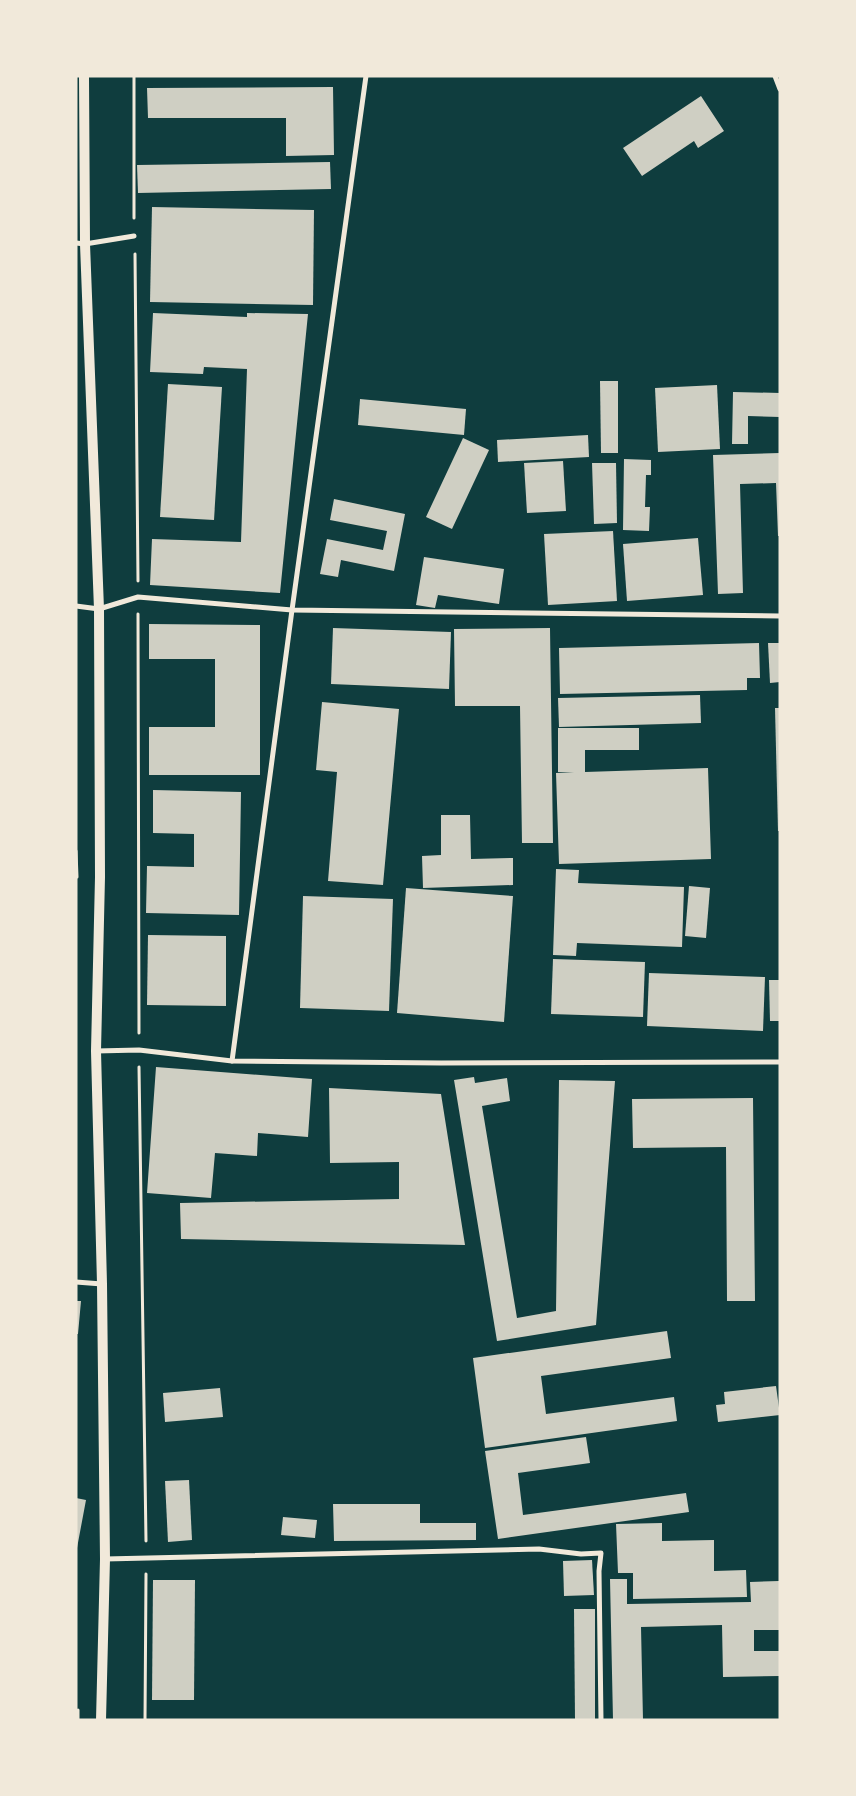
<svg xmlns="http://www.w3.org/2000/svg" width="856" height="1796" viewBox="0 0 856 1796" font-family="Rubik,sans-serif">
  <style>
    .building { fill: #cfcfc3 }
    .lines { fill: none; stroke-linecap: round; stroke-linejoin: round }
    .path { stroke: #f1e9da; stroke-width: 3 }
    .minor { stroke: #f1e9da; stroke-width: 5 }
    .secondary { stroke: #f1e9da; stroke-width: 10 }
  </style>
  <rect width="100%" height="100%" fill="#0f3d3e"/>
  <g class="building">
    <polygon points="333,87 334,155 286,156 286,118 148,118 147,88"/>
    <polygon points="701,96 724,131 698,148 694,141 642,176 623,148"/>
    <polygon points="330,162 331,189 138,193 137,165"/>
    <polygon points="152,207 314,210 313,305 150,302"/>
    <polygon points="153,313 247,317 247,313 308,314 280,593 150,585 152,539 241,542 247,369 204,367 203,374 150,372"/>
    <polygon points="600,381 618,381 618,453 601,453"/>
    <polygon points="168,384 222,387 214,520 160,517"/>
    <polygon points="717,385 720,449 658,452 655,388"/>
    <polygon points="733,392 780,393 780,417 748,416 748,444 732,444"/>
    <polygon points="360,399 466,409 464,435 358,425"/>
    <polygon points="588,435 589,457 498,462 497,440"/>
    <polygon points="463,438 489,450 452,529 426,517"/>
    <polygon points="780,453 780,536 778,536 776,483 740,484 743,593 718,594 713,455"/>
    <polygon points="624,459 651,460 651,475 646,475 645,507 650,507 649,531 623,530"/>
    <polygon points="563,461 566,511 527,513 524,463"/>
    <polygon points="592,463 616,463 617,523 594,524"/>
    <polygon points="334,499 405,514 394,571 341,560 338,577 320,574 327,539 383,550 387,531 330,520"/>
    <polygon points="613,531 617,601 548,605 544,534"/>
    <polygon points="698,538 703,595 627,601 623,544"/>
    <polygon points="424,557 504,569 499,604 438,595 435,608 416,605"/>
    <polygon points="149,624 260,625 260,775 149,775 149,727 215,727 215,659 149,659"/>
    <polygon points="333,628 451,632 449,689 331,684"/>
    <polygon points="550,628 553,843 522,843 520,706 455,706 454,629"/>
    <polygon points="759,643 760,678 747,678 747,690 560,694 559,648"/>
    <polygon points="768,643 780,643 780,682 770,683"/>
    <polygon points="700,695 701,723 559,727 558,698"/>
    <polygon points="322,702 399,709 383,885 328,881 337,772 316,770"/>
    <polygon points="775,708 780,708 780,831 778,831"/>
    <polygon points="558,728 639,728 639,750 585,750 585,772 708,768 711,859 559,864 556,773 574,772 558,772"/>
    <polygon points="153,790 241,792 239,915 146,913 147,866 194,867 194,834 153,833"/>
    <polygon points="441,815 470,815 471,859 513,858 513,885 423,888 422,856 441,855"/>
    <polygon points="556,869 579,870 578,883 684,887 682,947 577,943 576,956 553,955"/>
    <polygon points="689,886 710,888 706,938 685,936"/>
    <polygon points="406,888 513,896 504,1022 397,1013"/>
    <polygon points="303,896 393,899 389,1011 300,1008"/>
    <polygon points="148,935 226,936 226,1006 147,1005"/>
    <polygon points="553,959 645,962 643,1017 551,1014"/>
    <polygon points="649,973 765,977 763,1031 647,1026"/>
    <polygon points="769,980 780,980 780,1021 770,1021"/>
    <polygon points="156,1067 312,1079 308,1137 258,1133 257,1156 215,1153 211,1198 147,1193"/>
    <polygon points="474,1077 475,1083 507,1078 510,1101 482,1106 517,1318 556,1311 559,1080 615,1081 596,1325 497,1341 454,1080"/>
    <polygon points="329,1088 441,1094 465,1245 181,1239 180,1203 399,1199 399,1162 330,1163"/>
    <polygon points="753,1098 755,1301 727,1301 726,1147 633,1148 632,1099"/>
    <polygon points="76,1301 81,1301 78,1334 76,1334"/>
    <polygon points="667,1331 671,1358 541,1376 546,1414 674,1397 677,1421 485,1448 473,1358"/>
    <polygon points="776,1386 780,1415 718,1422 716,1405 725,1404 724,1392"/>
    <polygon points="220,1388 223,1417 165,1422 163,1393"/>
    <polygon points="586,1437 590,1463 518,1473 523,1515 686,1493 689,1512 498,1539 485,1451"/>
    <polygon points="189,1480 192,1540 168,1542 165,1481"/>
    <polygon points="76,1498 86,1500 77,1548 76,1548"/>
    <polygon points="333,1504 420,1504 420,1523 476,1523 476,1540 334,1541"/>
    <polygon points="283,1517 317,1520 315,1538 281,1535"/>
    <polygon points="662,1523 662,1541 714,1540 714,1571 746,1570 747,1597 633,1599 633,1573 618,1573 616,1524"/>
    <polygon points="592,1560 594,1595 564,1596 563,1561"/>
    <polygon points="610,1579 627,1579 627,1604 751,1602 750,1582 779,1581 780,1630 754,1630 754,1651 780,1651 780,1676 723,1677 722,1625 641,1627 643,1720 613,1720"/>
    <polygon points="153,1580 195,1580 194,1700 152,1700"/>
    <polygon points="574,1609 595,1609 595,1720 575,1720"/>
  </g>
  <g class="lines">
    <g class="path">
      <polyline points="134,76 134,218"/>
      <polyline points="135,254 138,581"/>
      <polyline points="138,614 139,1033"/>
      <polyline points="76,851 77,877"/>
      <polyline points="139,1067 146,1541"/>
      <polyline points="78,1720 78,1710"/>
      <polyline points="145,1720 146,1574"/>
    </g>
    <g class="minor">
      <polyline points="775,76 780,89"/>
      <polyline points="76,243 85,244 134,236"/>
      <polyline points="76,606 99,609 138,597 292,610 780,616"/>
      <polyline points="96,1051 139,1050 232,1061 441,1063 780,1062"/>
      <polyline points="232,1061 292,610 366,76"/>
      <polyline points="76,1282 102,1284"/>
      <polyline points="105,1559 539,1549 581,1554 601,1553 599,1571 601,1720"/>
    </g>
    <polyline class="secondary" points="84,76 85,244 99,609 100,877 96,1051 102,1284 105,1559 101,1720"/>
  </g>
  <rect width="856" height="1796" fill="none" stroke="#f1e9da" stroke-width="155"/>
</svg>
